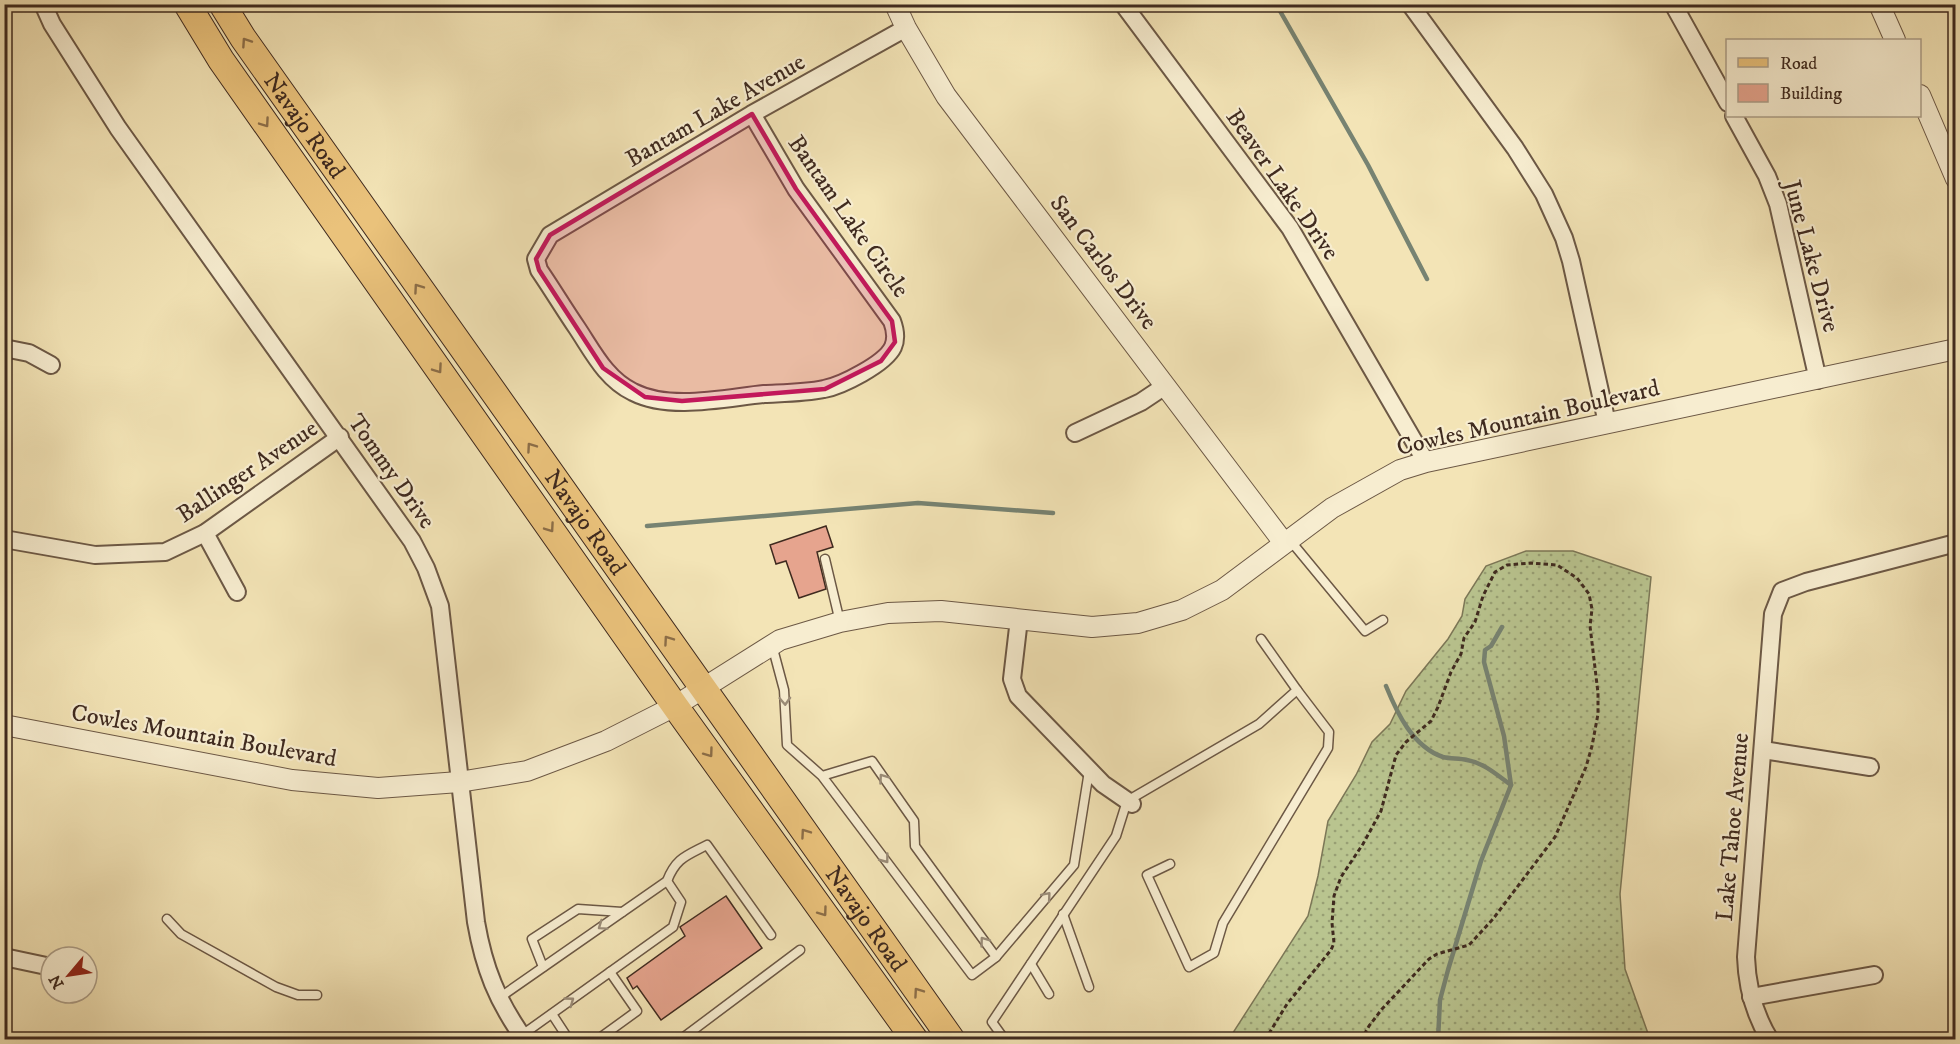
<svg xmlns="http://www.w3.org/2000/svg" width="1960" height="1044" viewBox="0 0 1960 1044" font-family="'IM FELL DW Pica',serif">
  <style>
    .grass { fill: url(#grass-dots); stroke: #7c7757; stroke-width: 1.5 }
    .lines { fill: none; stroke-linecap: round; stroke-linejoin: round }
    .stream { stroke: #778372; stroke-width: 4.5 }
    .building { fill: #e6a48e; stroke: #3f2a1f; stroke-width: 1.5 }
    .service-casing { stroke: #6c5845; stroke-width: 11 }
    .minor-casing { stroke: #6c5845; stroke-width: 20 }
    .tertiary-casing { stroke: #6c5845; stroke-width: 22 }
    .primary-casing { stroke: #3f2a1f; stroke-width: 28 }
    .path { stroke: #3f2a1f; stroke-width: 3; stroke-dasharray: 4.5 3; stroke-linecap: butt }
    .service { stroke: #f7edd0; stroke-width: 8 }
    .minor { stroke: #f7edd0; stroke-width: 16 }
    .tertiary { stroke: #f7edd0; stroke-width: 20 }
    .primary { stroke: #eac27b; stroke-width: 26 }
    .oneway { stroke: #8c6e48 }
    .oneway2 { stroke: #9b8c78 }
    .marked { fill: #c2185b; fill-opacity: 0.2; stroke: #c2185b; stroke-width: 4.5; stroke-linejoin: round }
    .labels { text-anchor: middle; stroke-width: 4.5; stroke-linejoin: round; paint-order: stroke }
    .street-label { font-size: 24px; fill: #3f2a1f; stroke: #f7edd0 }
  </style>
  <defs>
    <pattern id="grass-dots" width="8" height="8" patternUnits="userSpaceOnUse" patternTransform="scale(1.5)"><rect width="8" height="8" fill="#b9c48f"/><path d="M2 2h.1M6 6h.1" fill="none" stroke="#989f74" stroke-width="1.8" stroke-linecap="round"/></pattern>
  </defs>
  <rect width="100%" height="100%" fill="#f3e4b6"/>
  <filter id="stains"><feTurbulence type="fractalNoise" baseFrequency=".00333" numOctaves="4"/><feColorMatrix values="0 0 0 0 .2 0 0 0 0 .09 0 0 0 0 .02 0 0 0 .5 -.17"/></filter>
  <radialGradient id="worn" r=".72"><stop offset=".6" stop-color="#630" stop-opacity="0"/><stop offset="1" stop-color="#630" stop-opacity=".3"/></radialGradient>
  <polygon class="grass" points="1526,551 1573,551 1651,577 1620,894 1625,969 1650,1039 1229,1039 1308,916 1318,876 1328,821 1356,775 1372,742 1390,724 1406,691 1448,639 1462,616 1465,599 1486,566"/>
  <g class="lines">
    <g class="stream">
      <polyline points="1276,4 1368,165 1427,279"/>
      <polyline points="647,526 918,503 1053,513"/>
      <path d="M1386,686C1397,713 1413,747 1443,757C1451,759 1459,758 1467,760C1484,763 1497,775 1511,785"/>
      <polyline points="1438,1040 1440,1000 1448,970 1481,861 1511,785 1504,736 1484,662 1485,650 1491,646 1502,627"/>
    </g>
  </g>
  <g class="building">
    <polygon points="826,526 833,547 817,552 826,589 799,598 786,561 776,564 770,545"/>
    <polygon points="726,896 762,948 661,1020 637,986 633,989 627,978 685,936 680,927"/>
  </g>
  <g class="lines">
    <defs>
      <g id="service">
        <polyline points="1289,539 1365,631 1383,620"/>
        <polyline points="825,559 840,622"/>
        <polyline points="772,645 784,690 787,745 822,776 972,975 996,957 915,846 914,821 872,761 822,776"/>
        <polyline points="1170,864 1147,875 1189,967 1214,953 1223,923 1328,748 1329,732 1297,690"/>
        <polyline points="1063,914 1089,987"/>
        <polyline points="167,919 181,934 276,987 298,995 317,995"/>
        <polyline points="996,957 1074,865 1089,771"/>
        <polyline points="1031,964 1049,994"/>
        <polyline points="543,967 532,939 578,909 622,912"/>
        <path d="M499,998L667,881C676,858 686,856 707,845L771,935"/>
        <polyline points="552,1014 569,1040"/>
        <polyline points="522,1035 673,927 681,902 667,881"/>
        <polyline points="597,1040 637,1011 610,972"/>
        <polyline points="680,1040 800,950"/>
        <polyline points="1005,1040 992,1022 1116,836 1127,801 1259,724 1297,690 1261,639"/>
      </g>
      <g id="minor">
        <path d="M43,4L52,24L118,128L412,541L426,568L440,606L476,922C484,968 497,1001 525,1040"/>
        <polyline points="1123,4 1290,228 1426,462"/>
        <polyline points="1410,4 1515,148 1544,194 1564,238 1571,261 1607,423"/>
        <polyline points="1673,4 1728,103"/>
        <path d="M752,114L796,189L892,321C895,329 897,338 893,347C885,364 841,386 824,389C805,393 784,393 764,394C725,398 670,411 633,392C606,379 593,352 577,328C564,309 552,289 539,270L536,259L550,235L752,114L906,28"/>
        <polyline points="1734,116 1767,176 1778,204 1818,380"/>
        <polyline points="4,348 29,353 51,365"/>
        <polyline points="1075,433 1141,402 1165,386"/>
        <polyline points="205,533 237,592"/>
        <polyline points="4,539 95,555 165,552 205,533 340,437"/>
        <polyline points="1019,619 1012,679 1018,696 1103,784 1132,804"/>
        <polyline points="1763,750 1870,767"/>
        <polyline points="4,957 51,967"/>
        <polyline points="1751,997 1874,975"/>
        <path d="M1770,1040C1754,1014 1747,987 1746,957L1773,614L1782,591L1806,582L1956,543"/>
      </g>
      <g id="tertiary">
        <polyline points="895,4 906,28 946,96 1284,543"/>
        <polyline points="1879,4 1895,40"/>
        <polyline points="1920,95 1956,179"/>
        <polyline points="4,725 292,780 378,788 459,782 527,771 606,741 675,706 780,640 840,622 888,613 941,611 1092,627 1138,623 1182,610 1222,590 1332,508 1400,470 1426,462 1956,349"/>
      </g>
      <g id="primary">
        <polyline points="187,4 221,60 675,706 915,1040"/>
        <path id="s1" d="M222,4L243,38L952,1040"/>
      </g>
    </defs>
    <use href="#service" class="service-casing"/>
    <use href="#minor" class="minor-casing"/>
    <use href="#tertiary" class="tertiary-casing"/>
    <use href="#primary" class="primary-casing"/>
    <polyline class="path" points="1265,1040 1287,1004 1331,950 1334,943 1332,923 1334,896 1341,877 1363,844 1381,811 1396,755 1406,742 1431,721 1438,707 1451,672 1461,654 1464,638 1475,622 1483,596 1495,572 1507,565 1531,563 1557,565 1577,578 1589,594 1592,609 1590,626 1598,693 1598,714 1592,746 1586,767 1555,837 1493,919 1469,945 1437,954 1429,959 1382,1009 1369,1026 1361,1040"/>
    <use href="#service" class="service"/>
    <use href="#minor" class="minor"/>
    <use href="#tertiary" class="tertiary"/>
    <use href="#primary" class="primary"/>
  </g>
  <defs><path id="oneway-chevron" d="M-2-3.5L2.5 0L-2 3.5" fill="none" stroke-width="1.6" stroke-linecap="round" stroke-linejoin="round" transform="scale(1.5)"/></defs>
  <g class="oneway">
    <use href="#oneway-chevron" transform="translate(246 42) rotate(-124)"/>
    <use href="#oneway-chevron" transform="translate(265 123) rotate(55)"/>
    <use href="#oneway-chevron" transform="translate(418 288) rotate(-125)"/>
    <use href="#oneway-chevron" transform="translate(438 369) rotate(55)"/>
    <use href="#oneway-chevron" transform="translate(531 447) rotate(-125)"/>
    <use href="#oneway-chevron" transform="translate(550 528) rotate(55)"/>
    <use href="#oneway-chevron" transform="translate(668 640) rotate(-125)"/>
    <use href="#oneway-chevron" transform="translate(709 753) rotate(54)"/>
    <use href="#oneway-chevron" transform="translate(805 833) rotate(-125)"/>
    <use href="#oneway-chevron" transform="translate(823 912) rotate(54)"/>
    <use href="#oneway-chevron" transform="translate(918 992) rotate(-125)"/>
  </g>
  <g class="oneway2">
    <use href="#oneway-chevron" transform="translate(785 701) rotate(87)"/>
    <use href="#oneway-chevron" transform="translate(883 778) rotate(-125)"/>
    <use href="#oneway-chevron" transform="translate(885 859) rotate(53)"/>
    <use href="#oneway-chevron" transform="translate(1047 896) rotate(-50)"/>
    <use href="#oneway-chevron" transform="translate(602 926) rotate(145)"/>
    <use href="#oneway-chevron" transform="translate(984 941) rotate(-126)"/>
    <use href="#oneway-chevron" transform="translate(570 1001) rotate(-36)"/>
  </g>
  <path class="marked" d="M752,114L796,189L892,321L895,342L881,361L825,389L682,401L645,397L603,368L539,270L536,259L550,235Z"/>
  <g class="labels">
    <g class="street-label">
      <text transform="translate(715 110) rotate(-30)" y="8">Bantam Lake Avenue</text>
      <text dy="8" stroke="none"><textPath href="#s1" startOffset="147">Navajo Road</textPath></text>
      <text transform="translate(1283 184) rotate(55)" y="8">Beaver Lake Drive</text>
      <text transform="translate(849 216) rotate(55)" y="8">Bantam Lake Circle</text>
      <text transform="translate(1812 256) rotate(75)" y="8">June Lake Drive</text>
      <text transform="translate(1104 262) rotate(53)" y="8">San Carlos Drive</text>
      <text transform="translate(1528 417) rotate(-13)" y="8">Cowles Mountain Boulevard</text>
      <text transform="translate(247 471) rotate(-34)" y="8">Ballinger Avenue</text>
      <text transform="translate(392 471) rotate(55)" y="8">Tommy Drive</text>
      <text dy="8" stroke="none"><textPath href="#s1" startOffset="633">Navajo Road</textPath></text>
      <text transform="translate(204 735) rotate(10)" y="8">Cowles Mountain Boulevard</text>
      <text transform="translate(1732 827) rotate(-85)" y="8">Lake Tahoe Avenue</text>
      <text dy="8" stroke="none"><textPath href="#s1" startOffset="1119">Navajo Road</textPath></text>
    </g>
  </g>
  <rect width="1960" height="1044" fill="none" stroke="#f3e4b6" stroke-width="24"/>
  <rect x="6" y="6" width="1948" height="1032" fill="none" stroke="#3f2a1f" stroke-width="3"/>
  <rect x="12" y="12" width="1936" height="1020" fill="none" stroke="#3f2a1f" stroke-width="1.5"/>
  <rect x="1726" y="39" width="195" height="78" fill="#f7edd0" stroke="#ad9f89" stroke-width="1.5"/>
  <rect x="1738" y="58" width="30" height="9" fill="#eac27b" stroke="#ad9f89" stroke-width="1.5"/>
  <text x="1780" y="69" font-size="18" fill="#3f2a1f">Road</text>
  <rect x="1738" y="84" width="30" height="18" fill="#e6a48e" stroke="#ad9f89" stroke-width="1.5"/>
  <text x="1780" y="99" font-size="18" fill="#3f2a1f">Building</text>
  <g transform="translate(69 975) rotate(241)"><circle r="28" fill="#f7edd0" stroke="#ad9f89" stroke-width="1.5"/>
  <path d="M0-4.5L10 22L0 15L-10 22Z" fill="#8f2418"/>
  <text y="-9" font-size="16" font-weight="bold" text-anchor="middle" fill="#3f2a1f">N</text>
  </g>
  <rect width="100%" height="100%" filter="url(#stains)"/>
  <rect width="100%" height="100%" fill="url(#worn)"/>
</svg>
